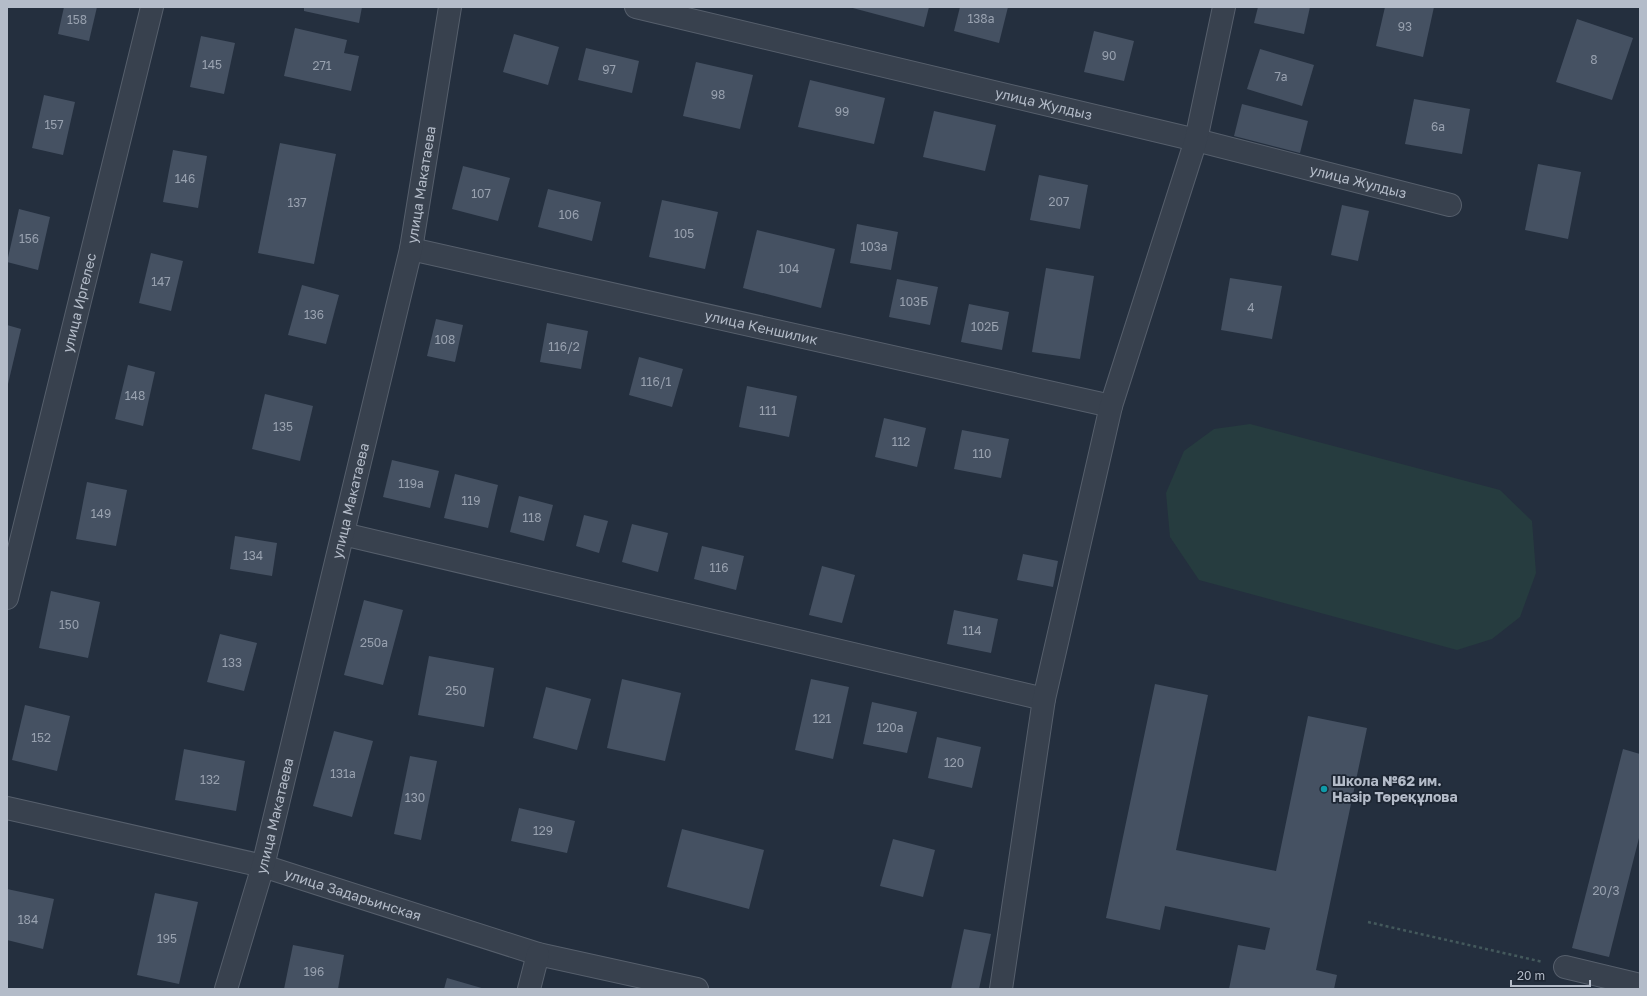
<svg xmlns="http://www.w3.org/2000/svg" width="1647" height="996" viewBox="0 0 1647 996" font-family="'Golos Text',sans-serif">
  <style>
    .green { fill: #263c3f }
    .building { fill: #455162 }
    .lines { fill: none; stroke-linecap: round; stroke-linejoin: round }
    .minor-casing { stroke: #565f6c; stroke-width: 24 }
    .path { stroke: #44595c; stroke-width: 2.5; stroke-dasharray: 3 3; stroke-linecap: butt }
    .minor { stroke: #38414e; stroke-width: 22 }
    .culture-dot { fill: #0f9aa8; stroke: #1d2633; stroke-width: 1.5 }
    .labels { text-anchor: middle; stroke-width: 3.5; stroke-linejoin: round; paint-order: stroke }
    .number-label { font-size: 12px; fill: #98a1af }
    .street-label { font-size: 14px; fill: #b4bcc9; stroke: #1d2633 }
    .poi-label { font-size: 14px; font-weight: bold; fill: #b4bcc9; stroke: #1d2633; text-anchor: start }
  </style>
  <rect width="100%" height="100%" fill="#242f3e"/>
  <polygon class="green" points="1250,424 1500,490 1532,521 1536,573 1520,617 1492,639 1457,650 1199,580 1170,537 1166,493 1184,451 1214,429"/>
  <g class="building">
    <polygon points="64,7 97,7 89,41 58,34"/>
    <polygon points="304,7 362,7 359,23 304,11"/>
    <polygon points="849,7 929,7 924,27"/>
    <polygon points="960,7 1008,7 999,43 954,31"/>
    <polygon points="1258,7 1310,7 1304,34 1254,23"/>
    <polygon points="1385,7 1434,7 1423,57 1376,46"/>
    <polygon points="1577,19 1633,38 1612,100 1556,82"/>
    <polygon points="295,28 347,40 344,53 359,56 351,91 284,76"/>
    <polygon points="1094,31 1134,41 1124,81 1084,72"/>
    <polygon points="514,34 559,47 548,85 503,72"/>
    <polygon points="201,36 235,43 224,94 190,87"/>
    <polygon points="586,48 639,61 632,93 578,80"/>
    <polygon points="1260,49 1314,65 1302,106 1247,89"/>
    <polygon points="696,62 753,75 740,129 683,116"/>
    <polygon points="810,80 885,98 874,144 798,127"/>
    <polygon points="44,95 75,102 63,155 32,148"/>
    <polygon points="1414,99 1470,109 1462,154 1405,144"/>
    <polygon points="1242,104 1308,121 1300,153 1234,136"/>
    <polygon points="934,111 996,125 985,171 923,157"/>
    <polygon points="280,143 336,154 314,264 258,253"/>
    <polygon points="173,150 207,156 198,208 163,202"/>
    <polygon points="1538,164 1581,172 1568,239 1525,230"/>
    <polygon points="463,166 510,178 498,221 452,209"/>
    <polygon points="1039,175 1088,185 1080,229 1030,220"/>
    <polygon points="548,189 601,202 592,241 538,227"/>
    <polygon points="662,200 718,212 705,269 649,257"/>
    <polygon points="1342,205 1369,211 1358,261 1331,255"/>
    <polygon points="19,209 50,217 38,270 7,262"/>
    <polygon points="857,224 898,232 891,270 850,263"/>
    <polygon points="757,230 835,249 821,308 743,288"/>
    <polygon points="151,253 183,261 171,311 139,303"/>
    <polygon points="1046,268 1094,276 1080,359 1032,352"/>
    <polygon points="1230,278 1282,286 1272,339 1221,330"/>
    <polygon points="897,279 938,287 930,325 889,317"/>
    <polygon points="302,285 339,295 326,344 288,335"/>
    <polygon points="969,304 1009,312 1002,350 961,342"/>
    <polygon points="436,319 463,325 455,362 427,356"/>
    <polygon points="547,323 588,331 581,369 540,362"/>
    <polygon points="7,325 21,329 8,384 7,384"/>
    <polygon points="639,357 683,369 672,407 629,395"/>
    <polygon points="128,365 155,372 143,426 115,419"/>
    <polygon points="747,386 797,396 789,437 739,427"/>
    <polygon points="265,394 313,406 300,461 252,449"/>
    <polygon points="884,418 926,428 917,467 875,457"/>
    <polygon points="962,430 1009,439 1001,478 954,469"/>
    <polygon points="392,460 439,471 430,508 383,497"/>
    <polygon points="455,474 498,485 488,528 444,518"/>
    <polygon points="87,482 127,490 116,546 76,539"/>
    <polygon points="519,496 553,505 544,541 510,532"/>
    <polygon points="584,515 608,521 599,553 576,546"/>
    <polygon points="632,524 668,533 658,572 622,562"/>
    <polygon points="235,536 277,543 272,576 230,569"/>
    <polygon points="702,546 744,556 736,590 694,579"/>
    <polygon points="1023,554 1058,561 1053,587 1017,580"/>
    <polygon points="822,566 855,575 842,623 809,615"/>
    <polygon points="51,591 100,602 88,658 39,648"/>
    <polygon points="364,600 403,610 383,685 344,675"/>
    <polygon points="954,610 998,619 991,653 947,644"/>
    <polygon points="220,634 257,643 244,691 207,682"/>
    <polygon points="429,656 494,668 484,727 418,715"/>
    <polygon points="622,679 681,693 665,761 607,748"/>
    <polygon points="811,679 849,687 833,759 795,750"/>
    <polygon points="1155,684 1208,695 1176,850 1276,871 1308,716 1367,728 1316,970 1337,975 1334,989 1229,989 1238,945 1265,950 1270,928 1165,906 1160,930 1106,918"/>
    <polygon points="546,687 591,699 577,750 533,738"/>
    <polygon points="872,702 917,712 907,753 863,744"/>
    <polygon points="25,705 70,716 57,771 12,760"/>
    <polygon points="334,731 373,741 352,817 313,806"/>
    <polygon points="937,737 981,747 972,788 928,778"/>
    <polygon points="184,749 245,761 236,811 175,800"/>
    <polygon points="1623,749 1640,754 1640,834 1609,957 1572,948"/>
    <polygon points="410,756 437,761 421,840 394,834"/>
    <polygon points="519,808 575,821 567,853 511,841"/>
    <polygon points="682,829 764,850 749,909 667,887"/>
    <polygon points="893,839 935,850 923,897 880,886"/>
    <polygon points="7,889 54,899 43,949 7,940"/>
    <polygon points="155,893 198,902 179,984 137,975"/>
    <polygon points="964,929 991,934 979,989 951,989"/>
    <polygon points="293,945 344,955 338,989 284,989"/>
    <polygon points="447,978 485,989 444,989"/>
  </g>
  <g class="lines">
    <defs>
      <g id="minor">
        <path id="s1" d="M636,7L1196,140L1450,205"/>
        <path id="s2" d="M411,249L1111,406"/>
        <polyline points="343,534 1044,699"/>
        <path id="s3" d="M7,598L152,7"/>
        <path id="s4" d="M7,808L263,866L538,954L697,989"/>
        <polyline points="1565,967 1640,985"/>
        <path id="s5" d="M226,989L263,866L411,249L450,7"/>
        <polyline points="529,989 538,954"/>
        <polyline points="1001,989 1044,699 1111,406 1196,140 1224,7"/>
      </g>
    </defs>
    <use href="#minor" class="minor-casing"/>
    <polyline class="path" points="1368,922 1543,962"/>
    <use href="#minor" class="minor"/>
  </g>
  <circle class="culture-dot" cx="1324" cy="789" r="4"/>
  <g class="labels">
    <g class="number-label">
      <text x="981" y="23">138а</text>
      <text x="77" y="24">158</text>
      <text x="1405" y="31">93</text>
      <text x="1109" y="60">90</text>
      <text x="1594" y="64">8</text>
      <text x="212" y="69">145</text>
      <text x="322" y="70">271</text>
      <text x="609" y="74">97</text>
      <text x="1281" y="81">7а</text>
      <text x="718" y="99">98</text>
      <text x="842" y="116">99</text>
      <text x="54" y="129">157</text>
      <text x="1438" y="131">6а</text>
      <text x="185" y="183">146</text>
      <text x="481" y="198">107</text>
      <text x="1059" y="206">207</text>
      <text x="297" y="207">137</text>
      <text x="569" y="219">106</text>
      <text x="684" y="238">105</text>
      <text x="29" y="243">156</text>
      <text x="874" y="251">103а</text>
      <text x="789" y="273">104</text>
      <text x="161" y="286">147</text>
      <text x="914" y="306">103Б</text>
      <text x="1251" y="312">4</text>
      <text x="314" y="319">136</text>
      <text x="985" y="331">102Б</text>
      <text x="445" y="344">108</text>
      <text x="564" y="351">116/2</text>
      <text x="656" y="386">116/1</text>
      <text x="135" y="400">148</text>
      <text x="768" y="415">111</text>
      <text x="283" y="431">135</text>
      <text x="901" y="446">112</text>
      <text x="982" y="458">110</text>
      <text x="411" y="488">119а</text>
      <text x="471" y="505">119</text>
      <text x="101" y="518">149</text>
      <text x="532" y="522">118</text>
      <text x="253" y="560">134</text>
      <text x="719" y="572">116</text>
      <text x="69" y="629">150</text>
      <text x="972" y="635">114</text>
      <text x="374" y="647">250а</text>
      <text x="232" y="667">133</text>
      <text x="456" y="695">250</text>
      <text x="822" y="723">121</text>
      <text x="890" y="732">120а</text>
      <text x="41" y="742">152</text>
      <text x="954" y="767">120</text>
      <text x="343" y="778">131а</text>
      <text x="210" y="784">132</text>
      <text x="415" y="802">130</text>
      <text x="543" y="835">129</text>
      <text x="1606" y="895">20/3</text>
      <text x="28" y="924">184</text>
      <text x="167" y="943">195</text>
      <text x="314" y="976">196</text>
    </g>
    <g class="street-label">
      <text dy="5" stroke="none"><textPath href="#s1" startOffset="419">улица Жулдыз</textPath></text>
      <text dy="5" stroke="none"><textPath href="#s1" startOffset="743">улица Жулдыз</textPath></text>
      <text dy="5" stroke="none"><textPath href="#s5" startOffset="828">улица Макатаева</textPath></text>
      <text dy="5" stroke="none"><textPath href="#s3" startOffset="304">улица Иргелес</textPath></text>
      <text dy="5" stroke="none"><textPath href="#s2" startOffset="359">улица Кеншилик</textPath></text>
      <text dy="5" stroke="none"><textPath href="#s5" startOffset="504">улица Макатаева</textPath></text>
      <text dy="5" stroke="none"><textPath href="#s5" startOffset="180">улица Макатаева</textPath></text>
      <text dy="5" stroke="none"><textPath href="#s4" startOffset="357">улица Задарьинская</textPath></text>
    </g>
    <g class="poi-label">
      <text x="1332" y="786">Школа №62 им.<tspan x="1332" dy="16">Назір Төреқұлова</tspan></text>
    </g>
  </g>
  <rect width="1647" height="996" fill="none" stroke="#b4bcc9" stroke-width="16"/>
  <path d="M1511 980v6h79v-6" fill="none" stroke="#b4bcc9" stroke-width="2"/>
  <text x="1517" y="980" font-size="12" fill="#b4bcc9" stroke="#1d2633" stroke-width="3" paint-order="stroke">20 m</text>
</svg>
